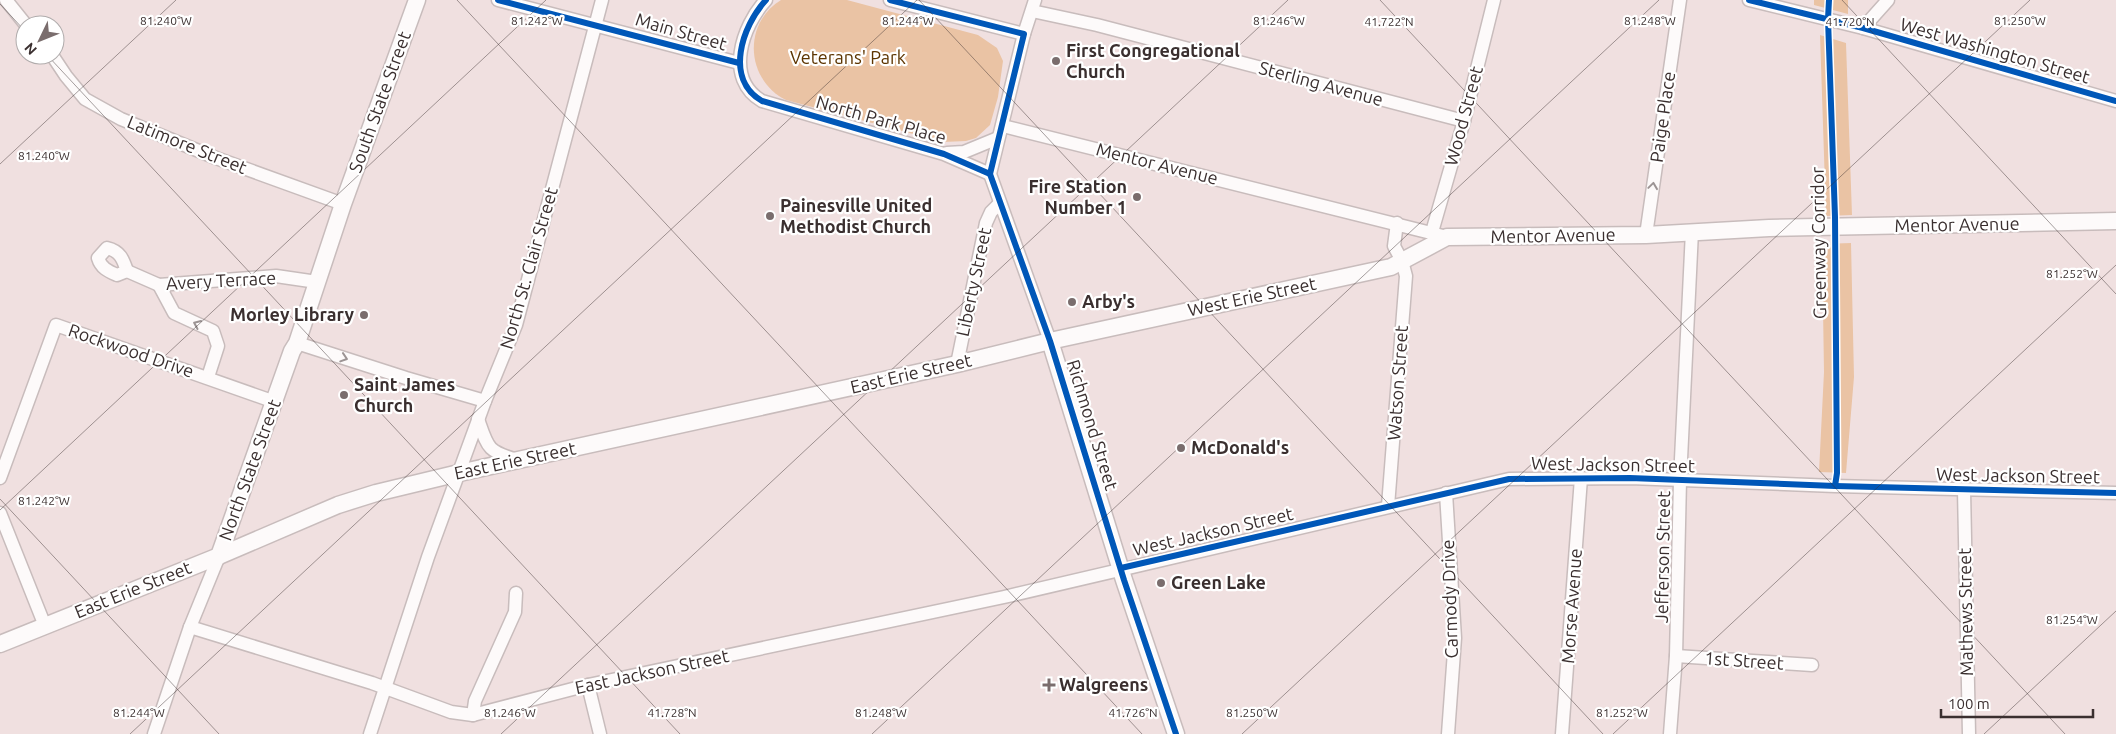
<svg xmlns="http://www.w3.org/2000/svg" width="2116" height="734" viewBox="0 0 2116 734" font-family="Ubuntu,sans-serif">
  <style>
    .green { fill: #eac3a4 }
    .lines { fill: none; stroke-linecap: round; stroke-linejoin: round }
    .minor-casing { stroke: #c8bcbc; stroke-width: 15 }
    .major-casing { stroke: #c8bcbc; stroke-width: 19 }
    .minor { stroke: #fdfafa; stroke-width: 12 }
    .major { stroke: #fdfafa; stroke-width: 16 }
    .cycleway-casing { stroke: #fff; stroke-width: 9 }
    .cycleway { stroke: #0057b8; stroke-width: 6 }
    .oneway { stroke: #9c9494 }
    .ticks { fill: none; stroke: #3a2f2f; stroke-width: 1; stroke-opacity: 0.45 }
    .poi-dot { fill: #7a6d6d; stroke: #fff; stroke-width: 2 }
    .labels { text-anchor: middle; stroke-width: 4.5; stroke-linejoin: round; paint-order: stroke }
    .street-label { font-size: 18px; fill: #3a2f2f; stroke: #fff }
    .poi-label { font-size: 18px; font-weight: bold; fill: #3a2f2f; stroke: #fff; text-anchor: start }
    .park-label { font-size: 18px; fill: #5c3400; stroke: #fff }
    .ticks-label { font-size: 12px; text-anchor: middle; fill: #3a2f2f; stroke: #fff; stroke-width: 4.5; stroke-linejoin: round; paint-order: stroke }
  </style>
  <rect width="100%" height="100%" fill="#f0e0e0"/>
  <g class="green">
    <path d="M781,0H847L978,35L997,48L1003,61L998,97L990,125L976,138L966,141L943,142L786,100C746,80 742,24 781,0Z"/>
    <polygon points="1814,0 1848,0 1848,14 1814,5"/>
    <polygon points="1820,35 1846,43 1852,215 1826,216"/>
    <polygon points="1851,243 1854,377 1846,473 1819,472 1824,372 1822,244"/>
  </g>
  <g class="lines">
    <defs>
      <g id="minor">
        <polyline points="6,0 26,25"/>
        <polyline points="498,0 739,63"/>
        <path d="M766,0C742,26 724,79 762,101L944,154L990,174"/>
        <polyline points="890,0 1024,34"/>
        <polyline points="1035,0 1024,34 990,174 1050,341"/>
        <polyline points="1749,0 1863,28 2116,101"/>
        <polyline points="1032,11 1097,25 1464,121"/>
        <polyline points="1863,28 1888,0"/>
        <polyline points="52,55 66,76 85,99 121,119 216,158 343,204"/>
        <polyline points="1003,126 1447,237"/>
        <polyline points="947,153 964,152 998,138"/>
        <polyline points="1432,232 1464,121 1494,0"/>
        <polyline points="1646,235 1680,0"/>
        <path d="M107,248C120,251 123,259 127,271L117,275C108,271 101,268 98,258Z"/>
        <polyline points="127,271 159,285 276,276 317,282"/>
        <polyline points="159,285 174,313 213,331 218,346 208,377"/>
        <polyline points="297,343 406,378 485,401"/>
        <polyline points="957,364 986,223 991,212 1000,203"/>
        <path d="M478,419C488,448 487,451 517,460"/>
        <polyline points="0,478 56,325 275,402"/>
        <polyline points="1964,490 1969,734"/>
        <polyline points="1446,493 1455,638 1448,734"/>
        <polyline points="1388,506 1406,276 1402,261 1394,246 1397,223"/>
        <polyline points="0,513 45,626"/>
        <polyline points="190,627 372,683 451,712 473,715 588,685 1004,597 1509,479 1630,478 1835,486 2116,493"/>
        <polyline points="1676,656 1812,665"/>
        <polyline points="588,685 600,734"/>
        <polyline points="473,715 475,701 515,612 516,593"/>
        <polyline points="154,734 190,627 219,556"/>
        <polyline points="370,734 428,557 485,401 516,325 602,0"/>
        <polyline points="1562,734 1581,478"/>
        <polyline points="1670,734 1676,656 1680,480 1692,231"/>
      </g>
      <g id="major">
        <polyline points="1050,341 1124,580 1176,734"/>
        <polyline points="219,556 292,351 297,343 343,204 417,0"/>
        <polyline points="0,644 219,556 338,505 376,493 459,473 957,364 1050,341 1391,267 1447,237 1646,235 1769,228 2116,221"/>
      </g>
    </defs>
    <use href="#minor" class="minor-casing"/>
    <use href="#major" class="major-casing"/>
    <use href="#minor" class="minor"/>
    <use href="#major" class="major"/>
    <defs>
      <g id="cycleway">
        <polyline points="498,0 739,63"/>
        <path d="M766,0C742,26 724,79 762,101L944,154L990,174"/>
        <polyline points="890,0 1024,34 990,174 1050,341 1124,580 1176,734"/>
        <polyline points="1749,0 1863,28 2116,101"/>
        <polyline points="1829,0 1828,19 1835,217 1837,473 1835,486"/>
        <polyline points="1121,568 1509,479 1630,478 1835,486 2116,493"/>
      </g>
    </defs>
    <use href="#cycleway" class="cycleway-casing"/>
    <use href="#cycleway" class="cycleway"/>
  </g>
  <defs><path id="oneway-chevron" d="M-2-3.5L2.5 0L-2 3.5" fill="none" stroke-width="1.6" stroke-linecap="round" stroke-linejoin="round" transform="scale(1.25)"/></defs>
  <g class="oneway">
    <use href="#oneway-chevron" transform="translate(1653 186) rotate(-82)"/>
    <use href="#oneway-chevron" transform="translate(197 324) rotate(-156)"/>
    <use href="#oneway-chevron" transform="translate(344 358) rotate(18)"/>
  </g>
  <path class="ticks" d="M457,0L1142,734M919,0L1603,734M1380,0L2065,734M1842,0L2116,294M0,4L25,31M47,55L680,734M0,164L176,0M0,499L219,734M0,510L546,0M130,734L917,0M501,734L1288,0M872,734L1659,0M1242,734L2030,0M1613,734L2116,265M1984,734L2116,611"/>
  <g class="poi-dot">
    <circle cx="1056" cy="61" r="5"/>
    <circle cx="1137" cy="197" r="5"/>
    <circle cx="770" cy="216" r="5"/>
    <circle cx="1072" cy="302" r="5"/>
    <circle cx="364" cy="315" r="5"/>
    <circle cx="344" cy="395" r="5"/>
    <circle cx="1181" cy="448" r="5"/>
    <circle cx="1161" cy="583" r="5"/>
    <path d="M1046.5 677.5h5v5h5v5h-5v5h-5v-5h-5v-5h5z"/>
  </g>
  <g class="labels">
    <g class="street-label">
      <text transform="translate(681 32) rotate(16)" y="6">Main Street</text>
      <text transform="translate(1995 51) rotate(16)" y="6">West Washington Street</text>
      <text transform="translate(1321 84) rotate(15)" y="6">Sterling Avenue</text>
      <text transform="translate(380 102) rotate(-70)" y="6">South State Street</text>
      <text transform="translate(1464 116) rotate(-75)" y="6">Wood Street</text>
      <text transform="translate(1663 117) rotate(-82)" y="6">Paige Place</text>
      <text transform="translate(881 120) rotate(16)" y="6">North Park Place</text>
      <text transform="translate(187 145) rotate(22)" y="6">Latimore Street</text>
      <text transform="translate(1157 164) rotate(14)" y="6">Mentor Avenue</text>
      <text transform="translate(1957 225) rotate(-1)" y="6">Mentor Avenue</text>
      <text transform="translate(1553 236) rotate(-1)" y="6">Mentor Avenue</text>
      <text transform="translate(1819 243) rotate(-91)" y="6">Greenway Corridor</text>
      <text transform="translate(529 268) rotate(-74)" y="6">North St. Clair Street</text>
      <text transform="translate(221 281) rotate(-3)" y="6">Avery Terrace</text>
      <text transform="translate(974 282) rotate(-78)" y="6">Liberty Street</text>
      <text transform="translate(1252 297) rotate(-12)" y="6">West Erie Street</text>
      <text transform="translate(131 351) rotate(19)" y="6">Rockwood Drive</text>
      <text transform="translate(911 374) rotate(-13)" y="6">East Erie Street</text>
      <text transform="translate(1398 383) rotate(-86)" y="6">Watson Street</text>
      <text transform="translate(1092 425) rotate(73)" y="6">Richmond Street</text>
      <text transform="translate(515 461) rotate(-12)" y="6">East Erie Street</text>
      <text transform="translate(1613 465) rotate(1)" y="6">West Jackson Street</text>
      <text transform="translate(250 470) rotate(-70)" y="6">North State Street</text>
      <text transform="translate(2018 476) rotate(1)" y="6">West Jackson Street</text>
      <text transform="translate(1213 532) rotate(-13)" y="6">West Jackson Street</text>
      <text transform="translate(1663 557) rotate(-89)" y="6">Jefferson Street</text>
      <text transform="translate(133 590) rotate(-22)" y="6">East Erie Street</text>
      <text transform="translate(1450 599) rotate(-92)" y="6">Carmody Drive</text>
      <text transform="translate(1572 606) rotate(-86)" y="6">Morse Avenue</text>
      <text transform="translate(1966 612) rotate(-91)" y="6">Mathews Street</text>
      <text transform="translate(1744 661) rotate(4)" y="6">1st Street</text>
      <text transform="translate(652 672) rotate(-12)" y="6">East Jackson Street</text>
    </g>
    <g class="poi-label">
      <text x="1066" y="57">First Congregational<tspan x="1066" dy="21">Church</tspan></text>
      <text x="1127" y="193" text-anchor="end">Fire Station<tspan x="1127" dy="21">Number 1</tspan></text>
      <text x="780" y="212">Painesville United<tspan x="780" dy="21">Methodist Church</tspan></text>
      <text x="1082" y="308">Arby's</text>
      <text x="354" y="321" text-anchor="end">Morley Library</text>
      <text x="354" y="391">Saint James<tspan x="354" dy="21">Church</tspan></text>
      <text x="1191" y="454">McDonald's</text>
      <text x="1171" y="589">Green Lake</text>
      <text x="1059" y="691">Walgreens</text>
    </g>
    <g class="park-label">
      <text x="848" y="64">Veterans' Park</text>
    </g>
  </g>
  <g class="ticks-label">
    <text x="166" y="25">81.240°W</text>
    <text x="537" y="25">81.242°W</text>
    <text x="908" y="25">81.244°W</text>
    <text x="1279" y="25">81.246°W</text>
    <text x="1650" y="25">81.248°W</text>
    <text x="2020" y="25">81.250°W</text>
    <text x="1850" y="26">41.720°N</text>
    <text x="1389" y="26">41.722°N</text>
    <text x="44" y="160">81.240°W</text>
    <text x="2072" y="278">81.252°W</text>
    <text x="44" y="505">81.242°W</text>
    <text x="2072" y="624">81.254°W</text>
    <text x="672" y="717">41.728°N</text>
    <text x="1133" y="717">41.726°N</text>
    <text x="139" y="717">81.244°W</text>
    <text x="510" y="717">81.246°W</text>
    <text x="881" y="717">81.248°W</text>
    <text x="1252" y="717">81.250°W</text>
    <text x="1622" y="717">81.252°W</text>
  </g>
  <g transform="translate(40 40) rotate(227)"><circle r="24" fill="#ffffff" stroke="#b0acac"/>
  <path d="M0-4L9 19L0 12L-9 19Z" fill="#7a6d6d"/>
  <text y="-8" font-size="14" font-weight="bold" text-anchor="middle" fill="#3a2f2f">N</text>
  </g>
  <path d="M1941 709v8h152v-8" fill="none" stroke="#3a2f2f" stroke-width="2.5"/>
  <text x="1948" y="709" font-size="15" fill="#3a2f2f" stroke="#ffffff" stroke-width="4" paint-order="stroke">100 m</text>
</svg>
